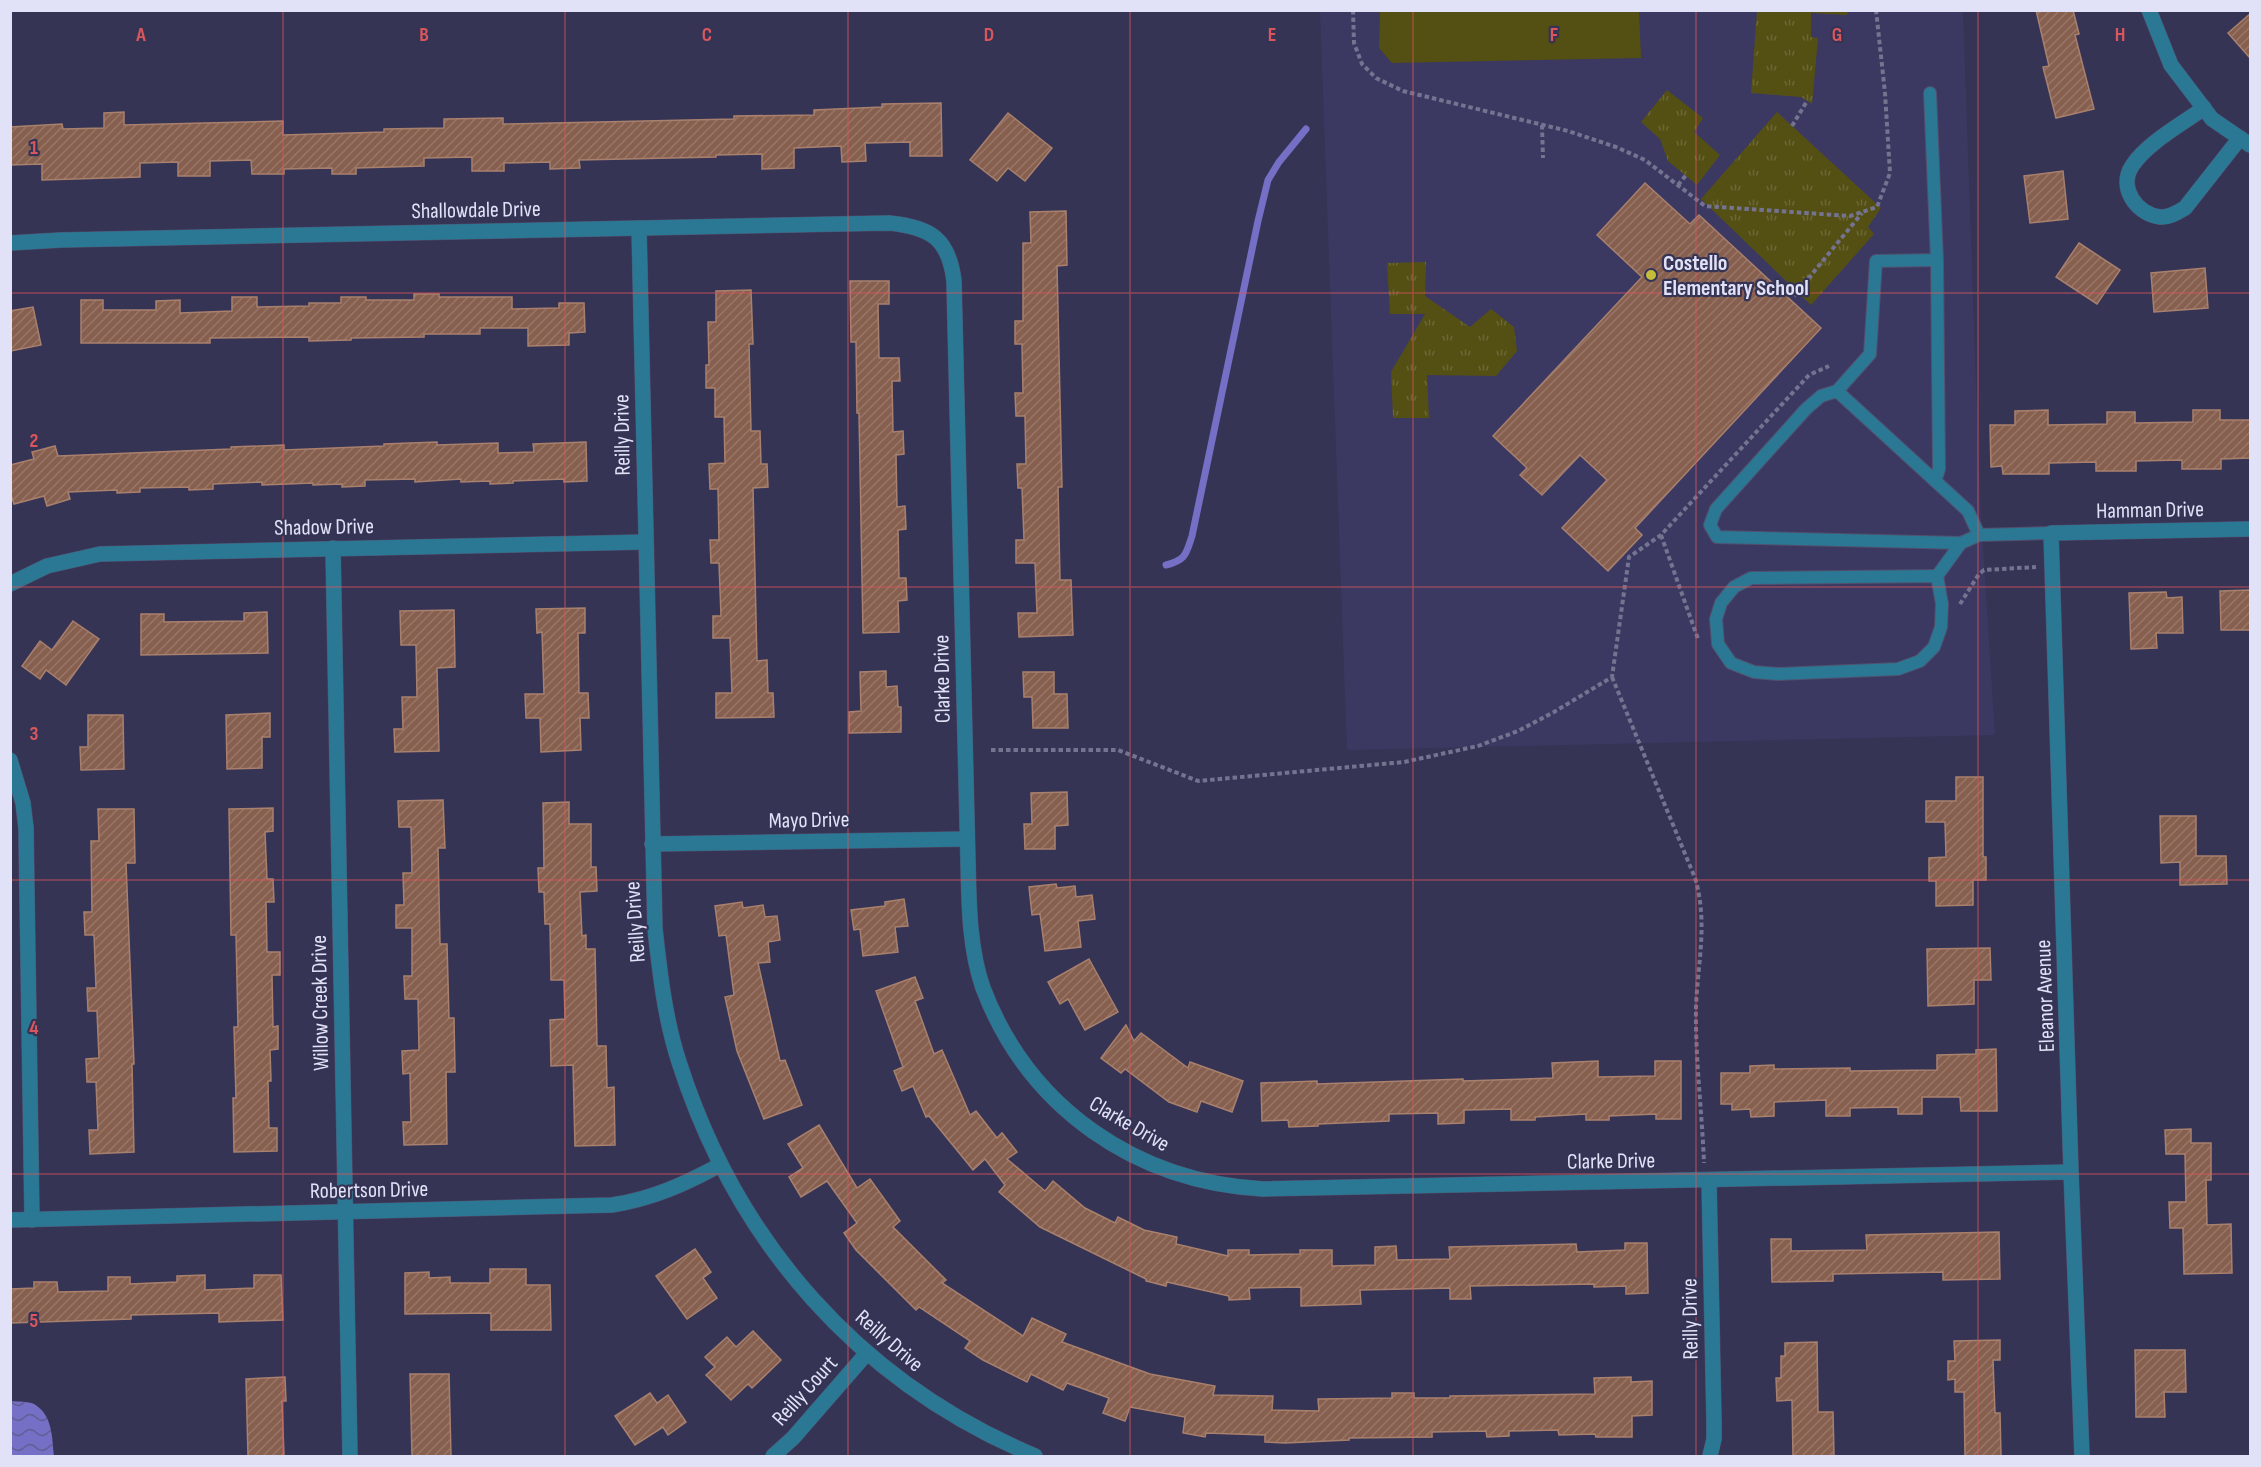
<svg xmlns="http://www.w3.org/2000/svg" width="2261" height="1467" viewBox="0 0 2261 1467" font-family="'Sofia Sans Condensed',sans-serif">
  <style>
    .built { fill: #3b3961 }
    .park { fill: url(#park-tufts) }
    .pitch { fill: #544f13 }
    .water { fill: url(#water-waves) }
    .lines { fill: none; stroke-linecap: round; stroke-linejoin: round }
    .stream { stroke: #756fc5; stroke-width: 7 }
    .building { fill: url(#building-hatch); stroke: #a9806e; stroke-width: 1.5 }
    .service-casing { stroke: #51506f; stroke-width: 14 }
    .minor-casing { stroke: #51506f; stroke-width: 16 }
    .path { stroke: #747390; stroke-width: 4; stroke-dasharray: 4.5 3; stroke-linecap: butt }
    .service { stroke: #2a7893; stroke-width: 12 }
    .minor { stroke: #2a7893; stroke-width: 15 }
    .grid { fill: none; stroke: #d9565c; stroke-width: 1.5; stroke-opacity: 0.55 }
    .poi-dot { fill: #c6bc3c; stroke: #353455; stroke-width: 2 }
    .labels { text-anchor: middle; stroke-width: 4.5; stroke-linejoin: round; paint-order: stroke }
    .street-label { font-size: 22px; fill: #e1e2f7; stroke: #353455 }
    .poi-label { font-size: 22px; font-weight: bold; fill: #e1e2f7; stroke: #353455; text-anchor: start }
    .grid-label { font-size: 20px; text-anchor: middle; font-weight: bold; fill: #d9565c; stroke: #353455; stroke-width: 4.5; stroke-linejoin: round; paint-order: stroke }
  </style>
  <defs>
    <pattern id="park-tufts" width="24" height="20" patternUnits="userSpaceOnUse" patternTransform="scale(1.5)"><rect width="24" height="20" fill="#544f13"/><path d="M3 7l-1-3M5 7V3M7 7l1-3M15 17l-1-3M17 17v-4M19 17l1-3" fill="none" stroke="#6c6836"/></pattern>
    <pattern id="water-waves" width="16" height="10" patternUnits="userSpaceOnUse" patternTransform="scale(1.5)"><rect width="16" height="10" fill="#756fc5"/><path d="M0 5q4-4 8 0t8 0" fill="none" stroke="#615e94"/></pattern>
    <pattern id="building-hatch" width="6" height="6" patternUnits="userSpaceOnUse" patternTransform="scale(1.5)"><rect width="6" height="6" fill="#865f4e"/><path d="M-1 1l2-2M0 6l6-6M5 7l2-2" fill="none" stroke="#977668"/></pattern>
  </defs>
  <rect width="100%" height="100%" fill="#353455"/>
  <polygon class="built" points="1320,11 1963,11 1980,500 1995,735 1347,750"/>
  <g class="park">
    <polygon points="1757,11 1848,11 1847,15 1811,13 1811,37 1818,38 1812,104 1801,97 1751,93"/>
    <polygon points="1667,90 1703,118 1694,132 1720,155 1697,185 1668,161 1660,139 1641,122"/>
    <polygon points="1777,112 1881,208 1868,227 1874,234 1811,305 1701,199"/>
    <polygon points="1426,262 1425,296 1470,327 1491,309 1514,327 1517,351 1496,376 1427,375 1429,418 1393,418 1391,372 1425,314 1390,314 1387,263"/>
  </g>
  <polygon class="pitch" points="1380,11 1639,11 1641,58 1392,63 1379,48"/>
  <path class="water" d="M11,1401C17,1402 28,1401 34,1404C53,1415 52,1438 54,1456H11Z"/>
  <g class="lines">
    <path class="stream" d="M1166,565C1186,560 1186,554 1192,536L1258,221L1268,180L1279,162L1306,129"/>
  </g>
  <g class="building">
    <polygon points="2036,10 2073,10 2079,34 2075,35 2094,109 2056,118 2043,67 2049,66"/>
    <polygon points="2250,14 2250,58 2228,33"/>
    <polygon points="941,103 942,156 910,156 910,142 865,143 866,161 842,162 841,146 794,148 794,168 762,169 762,154 716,155 716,157 579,160 580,168 550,169 550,162 504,163 504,171 472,171 472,157 424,158 424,166 356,168 356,174 332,174 332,168 284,169 284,174 252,174 251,160 210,161 210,176 178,176 178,162 140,163 140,177 42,180 42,164 10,165 10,127 62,124 63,129 104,128 104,113 124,112 124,125 283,121 283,135 384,132 384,129 444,128 444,119 503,118 503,124 734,119 734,116 814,115 814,110 882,107 882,104"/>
    <polygon points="1008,113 1052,148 1025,181 1008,168 997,181 970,160"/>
    <polygon points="2063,171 2068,219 2030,223 2024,176"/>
    <polygon points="1645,183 1690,224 1699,215 1821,328 1635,528 1642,535 1608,571 1562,528 1607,480 1580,455 1542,495 1520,475 1527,468 1493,436 1642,277 1597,235"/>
    <polygon points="1066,211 1067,265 1057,266 1062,487 1058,487 1060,580 1071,580 1073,635 1019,637 1018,613 1037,613 1035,563 1016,563 1016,540 1024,540 1022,488 1018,488 1017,464 1026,464 1025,416 1016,416 1015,393 1023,393 1022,344 1015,344 1015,321 1023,321 1023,243 1031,243 1030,212"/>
    <polygon points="2079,243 2120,270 2097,304 2056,277"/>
    <polygon points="2205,268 2208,308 2154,312 2151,273"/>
    <polygon points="850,281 889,281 889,304 878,304 879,358 899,358 900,381 892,381 893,432 903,431 904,454 896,455 897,507 905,506 906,529 898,530 899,578 906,578 907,600 898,601 899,632 863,633 859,413 857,413 856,342 851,342"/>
    <polygon points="751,290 753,344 749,344 751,431 760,431 761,464 767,464 768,487 753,488 757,661 767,660 768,693 773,693 774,717 716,718 716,693 732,693 730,638 713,638 713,616 721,616 719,563 711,563 710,540 719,540 718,489 710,489 709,464 725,463 724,417 715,417 715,388 706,388 706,365 709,365 708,322 716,322 716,291"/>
    <polygon points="414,294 439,294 439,297 512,297 512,309 559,308 559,303 584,303 585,332 569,333 569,345 528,346 528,328 480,328 480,334 424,334 424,337 351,338 351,340 309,341 309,337 210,338 210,343 81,343 81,300 103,300 103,310 156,310 156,301 180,300 180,313 232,311 232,297 257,297 257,307 309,306 309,303 341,303 341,297 366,297 366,300 414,300"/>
    <polygon points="33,307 41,345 10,351 10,311"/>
    <polygon points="2048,410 2048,425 2107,424 2107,412 2135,412 2135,423 2193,422 2193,410 2220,410 2220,420 2250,420 2250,458 2221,459 2221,469 2182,469 2182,460 2136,461 2136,471 2096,471 2096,462 2049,463 2049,474 2003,474 2002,466 1991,467 1990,425 2015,425 2015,411"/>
    <polygon points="437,442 437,445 498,443 498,453 534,452 533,444 586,442 587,481 564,482 564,479 513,481 513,483 490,484 490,481 461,482 461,479 415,482 415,479 365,480 365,486 342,487 342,484 313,485 313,483 262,485 262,482 213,484 213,489 189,490 189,487 140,488 140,492 117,493 117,490 68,492 70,499 47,506 44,496 14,504 10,492 10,465 34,459 32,452 55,446 58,456 231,449 231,447 284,445 284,450 384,446 384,444"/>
    <polygon points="2250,590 2250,630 2221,630 2220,591"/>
    <polygon points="2166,592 2167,598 2182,597 2183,633 2156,633 2157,648 2131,649 2129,593"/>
    <polygon points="585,608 585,633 578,633 579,693 588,693 589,718 580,718 581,750 541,752 540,718 526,718 525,694 544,694 542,632 537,633 536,609"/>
    <polygon points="454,610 455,667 437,668 439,751 395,752 394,729 403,729 402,697 417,697 416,645 401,645 400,611"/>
    <polygon points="267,612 268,653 141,655 141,614 164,614 164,622 244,621 244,613"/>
    <polygon points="73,621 99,639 66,685 46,670 40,679 22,666 40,641 52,650"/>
    <polygon points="886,671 886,687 897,686 898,707 901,707 901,732 849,733 849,712 861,711 860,672"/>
    <polygon points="1023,672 1054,672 1054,694 1067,694 1068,728 1033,728 1032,697 1024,697"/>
    <polygon points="270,713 270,737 262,737 262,768 227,769 226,715"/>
    <polygon points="88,715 123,715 124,769 81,770 80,747 88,747"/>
    <polygon points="1956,777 1983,777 1983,857 1986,857 1986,880 1973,880 1973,905 1936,906 1936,881 1929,881 1929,858 1946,857 1945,822 1926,822 1926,801 1956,801"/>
    <polygon points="1067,792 1068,825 1055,826 1055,849 1025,849 1024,824 1032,824 1031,793"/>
    <polygon points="443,800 445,848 438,848 440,944 447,944 449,1018 454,1018 455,1072 446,1072 447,1144 404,1145 403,1122 411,1122 410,1073 403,1074 402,1051 419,1050 418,999 405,999 404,976 412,976 412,928 396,928 396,905 404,905 403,873 412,873 411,827 399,827 398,801"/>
    <polygon points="569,802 569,824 591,824 591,867 596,867 597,891 580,892 582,936 586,935 586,949 595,949 597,1046 606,1046 607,1088 614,1087 615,1145 575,1146 573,1065 551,1066 550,1020 565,1019 564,980 551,980 550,924 545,924 544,892 539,892 538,868 544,868 543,803"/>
    <polygon points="273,808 273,831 265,832 267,879 273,879 274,902 266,902 267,952 280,952 280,975 272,975 273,1027 278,1026 278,1049 270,1050 271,1081 268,1081 269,1128 277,1128 277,1151 234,1152 233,1098 236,1098 234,1027 238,1027 236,935 231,935 229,809"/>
    <polygon points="98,809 134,809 135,863 126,863 134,1064 132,1064 134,1152 90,1154 89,1130 98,1130 96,1082 87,1082 86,1059 99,1058 97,1011 88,1011 87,988 96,988 94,935 85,935 84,912 92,912 91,841 99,841"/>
    <polygon points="2160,816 2196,816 2196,856 2226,856 2227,884 2180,885 2180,862 2161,863"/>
    <polygon points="1056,884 1057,888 1075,886 1076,897 1092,895 1095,919 1078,921 1081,947 1045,951 1040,914 1032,915 1029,887"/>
    <polygon points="904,899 908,926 895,927 898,952 863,956 860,929 854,930 851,910 885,906 885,902"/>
    <polygon points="742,902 743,908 763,905 765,917 777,916 780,940 768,942 770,962 758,963 780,1061 785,1060 802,1105 764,1119 737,1051 725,997 734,995 726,935 719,936 715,906"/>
    <polygon points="1990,948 1991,980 1974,980 1974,1004 1928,1006 1927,949"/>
    <polygon points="1089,959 1118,1012 1085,1030 1068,999 1060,1004 1048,982"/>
    <polygon points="915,977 923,998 915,1001 934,1054 942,1050 970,1115 976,1111 997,1138 1002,1133 1017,1152 1007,1159 1045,1191 1053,1181 1085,1208 1115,1223 1118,1217 1144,1230 1177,1237 1176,1244 1228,1256 1228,1250 1249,1250 1249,1255 1300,1254 1300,1250 1332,1250 1332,1266 1375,1265 1375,1247 1396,1246 1397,1260 1450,1259 1449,1247 1576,1244 1577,1252 1625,1250 1625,1243 1647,1243 1648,1293 1626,1294 1626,1286 1594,1287 1594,1284 1470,1286 1471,1299 1450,1299 1450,1288 1360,1290 1361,1304 1301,1306 1301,1287 1249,1288 1250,1299 1229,1300 1229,1296 1167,1282 1166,1286 1146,1281 1146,1279 1040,1227 999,1192 1005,1185 985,1159 973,1170 929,1116 926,1117 913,1086 902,1091 894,1071 903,1067 876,991"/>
    <polygon points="1126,1025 1134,1041 1141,1033 1188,1068 1190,1062 1243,1081 1232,1112 1201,1101 1197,1112 1169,1102 1125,1069 1121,1073 1101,1058"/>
    <polygon points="1996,1049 1997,1111 1961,1111 1960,1097 1922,1097 1922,1114 1898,1114 1898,1107 1850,1108 1850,1116 1826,1116 1826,1100 1774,1102 1774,1116 1751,1117 1750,1109 1732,1110 1732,1104 1721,1104 1721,1073 1750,1073 1750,1066 1774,1065 1774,1069 1850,1068 1850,1071 1937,1070 1937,1055 1976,1054 1976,1050"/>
    <polygon points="1598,1061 1598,1077 1655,1076 1655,1061 1681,1061 1681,1119 1656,1119 1656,1114 1609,1116 1609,1120 1586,1120 1586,1114 1535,1117 1535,1120 1511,1120 1511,1109 1464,1110 1464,1123 1438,1124 1438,1113 1389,1114 1389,1121 1318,1124 1318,1126 1289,1127 1288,1120 1262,1121 1261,1083 1317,1081 1317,1084 1463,1079 1463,1081 1553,1078 1552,1063"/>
    <polygon points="819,1125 857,1188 870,1179 900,1221 893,1227 946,1280 942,1283 1023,1336 1032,1318 1066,1334 1062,1342 1150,1374 1215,1386 1213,1395 1273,1396 1272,1410 1319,1411 1318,1399 1392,1398 1392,1393 1414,1393 1414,1398 1450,1398 1450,1396 1595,1394 1594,1378 1631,1377 1631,1382 1652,1381 1652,1415 1632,1416 1632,1437 1596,1437 1595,1434 1559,1435 1558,1430 1509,1431 1509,1436 1487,1437 1486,1431 1432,1432 1432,1437 1349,1438 1349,1440 1285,1443 1265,1442 1265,1435 1206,1433 1205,1437 1183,1433 1185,1417 1130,1407 1125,1421 1103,1413 1109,1398 1067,1383 1063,1390 1031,1374 1027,1382 983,1360 965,1348 970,1341 919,1307 916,1310 856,1250 844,1233 857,1223 827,1181 801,1197 789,1177 803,1168 788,1144"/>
    <polygon points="2191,1129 2191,1143 2211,1143 2211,1180 2206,1180 2207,1225 2231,1224 2232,1273 2184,1274 2183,1228 2170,1228 2169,1202 2186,1202 2185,1154 2166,1154 2165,1130"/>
    <polygon points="1999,1232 2000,1279 1943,1280 1943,1272 1833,1274 1833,1281 1772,1282 1771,1239 1791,1239 1791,1251 1867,1250 1866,1235"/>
    <polygon points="695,1249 711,1272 703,1278 717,1298 687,1319 656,1276"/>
    <polygon points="490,1269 526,1269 526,1285 550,1285 551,1330 491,1330 491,1313 405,1314 405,1273 429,1272 429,1278 450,1277 450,1283 490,1283"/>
    <polygon points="205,1275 205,1290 254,1288 254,1275 281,1275 283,1320 219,1322 219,1313 131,1315 131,1319 11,1323 11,1289 34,1288 34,1282 57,1282 58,1292 108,1291 108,1277 130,1277 130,1284 177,1282 177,1276"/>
    <polygon points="753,1331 781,1360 752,1388 748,1384 731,1400 706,1375 715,1367 705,1357 727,1337 736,1347"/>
    <polygon points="2000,1340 2000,1360 1993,1360 1995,1413 2000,1413 2001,1456 1965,1456 1964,1392 1955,1392 1955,1379 1948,1380 1948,1361 1955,1361 1954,1341"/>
    <polygon points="1817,1342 1818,1412 1833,1412 1834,1456 1793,1456 1792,1400 1777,1401 1776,1378 1781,1378 1781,1356 1785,1356 1785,1343"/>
    <polygon points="2135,1350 2185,1350 2186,1392 2164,1392 2165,1417 2136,1417"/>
    <polygon points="410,1374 449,1374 451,1456 412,1456"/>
    <polygon points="285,1377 286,1401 282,1401 284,1456 248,1456 246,1379"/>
    <polygon points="650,1393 657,1403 668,1395 686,1422 668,1435 663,1427 635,1445 615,1416"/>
  </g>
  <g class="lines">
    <defs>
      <g id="service">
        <polyline points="1930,93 1937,260 1939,469 1935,481"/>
        <polyline points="1837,391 1870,354 1876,261 1937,260"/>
        <polyline points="1961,543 1717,537 1710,525 1716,509 1806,409 1821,396 1837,391 1968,511 1979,535"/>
        <polygon points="1937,576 1942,604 1941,627 1934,647 1920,661 1898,669 1778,674 1754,672 1731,663 1718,644 1716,619 1721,603 1734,587 1751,578"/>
        <polyline points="1937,576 1961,543 1979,535 2051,533"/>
      </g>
      <g id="minor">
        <polyline points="2149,10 2171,65 2212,119 2250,145"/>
        <path d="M2204,108C2182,124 2147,143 2132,166C2118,187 2136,214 2160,217C2169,218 2178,212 2185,208L2240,138"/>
        <path d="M639,228L655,929C660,974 665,1019 679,1062C737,1243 859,1382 1035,1456"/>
        <path d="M10,243L61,240L889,223C931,227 949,239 954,281L968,862C969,903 969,948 983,988C1029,1109 1137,1182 1263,1189L2071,1172"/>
        <polyline points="333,548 350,1456"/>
        <polyline points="10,584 47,566 100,554 645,542"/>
        <polyline points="10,760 23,803 26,828 32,1220"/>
        <polyline points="652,844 967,839"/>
        <polyline points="1709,1180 1714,1422 1714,1439 1710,1456"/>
        <path d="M10,1220L612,1205C652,1199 685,1184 720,1165"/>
        <polyline points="773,1456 793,1438 867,1353"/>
        <polyline points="2082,1456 2071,1172 2051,533 2250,529"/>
      </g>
    </defs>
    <use href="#service" class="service-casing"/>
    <use href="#minor" class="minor-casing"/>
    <g class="path">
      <polyline points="1353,10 1354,43 1362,64 1376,78 1403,91 1568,131 1616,147 1645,160 1705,206 1850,216 1877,207 1890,173 1885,93 1876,10"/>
      <polyline points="1542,125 1543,158"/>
      <polyline points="1792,126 1807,101"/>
      <polyline points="1678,185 1686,175"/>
      <polyline points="1794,296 1862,213"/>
      <polyline points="1661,535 1698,639"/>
      <polyline points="1960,604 1979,574 1984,570 2036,567"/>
      <path d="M1612,677L1695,878C1708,921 1698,962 1696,1006C1695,1056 1702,1112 1704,1163"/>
      <polyline points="991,750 1118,750 1198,781 1404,762 1478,746 1518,731 1554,712 1612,677 1629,557 1661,535 1809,375 1829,366"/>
    </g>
    <use href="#service" class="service"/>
    <use href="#minor" class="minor"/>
  </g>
  <path class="grid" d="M283,10V1456M565,10V1456M848,10V1456M1130,10V1456M1413,10V1456M1696,10V1456M1978,10V1456M10,293H2250M10,587H2250M10,880H2250M10,1174H2250"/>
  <circle class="poi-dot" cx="1651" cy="275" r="6"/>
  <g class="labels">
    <g class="street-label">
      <text transform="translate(476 209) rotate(-1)" y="8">Shallowdale Drive</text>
      <text transform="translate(621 435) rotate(-91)" y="8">Reilly Drive</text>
      <text transform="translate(2150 509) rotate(-1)" y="8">Hamman Drive</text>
      <text transform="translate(324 526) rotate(-1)" y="8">Shadow Drive</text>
      <text transform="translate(941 679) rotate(-91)" y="8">Clarke Drive</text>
      <text transform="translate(809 819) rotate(-1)" y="8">Mayo Drive</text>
      <text transform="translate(634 922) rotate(-94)" y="8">Reilly Drive</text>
      <text transform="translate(2044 996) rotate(-92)" y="8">Eleanor Avenue</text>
      <text transform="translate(319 1003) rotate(-91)" y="8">Willow Creek Drive</text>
      <text transform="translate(1130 1123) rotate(30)" y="8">Clarke Drive</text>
      <text transform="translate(1611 1160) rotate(-1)" y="8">Clarke Drive</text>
      <text transform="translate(369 1189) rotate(-1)" y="8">Robertson Drive</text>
      <text transform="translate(1689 1319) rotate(-91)" y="8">Reilly Drive</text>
      <text transform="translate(890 1340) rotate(41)" y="8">Reilly Drive</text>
      <text transform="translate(804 1390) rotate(-48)" y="8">Reilly Court</text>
    </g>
    <g class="poi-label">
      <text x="1663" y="270">Costello<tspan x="1663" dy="25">Elementary School</tspan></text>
    </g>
  </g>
  <g class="grid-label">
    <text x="141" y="41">A</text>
    <text x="424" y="41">B</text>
    <text x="707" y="41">C</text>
    <text x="989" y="41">D</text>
    <text x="1272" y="41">E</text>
    <text x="1554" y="41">F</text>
    <text x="1837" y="41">G</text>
    <text x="2120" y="41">H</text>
    <text x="34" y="154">1</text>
    <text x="34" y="447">2</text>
    <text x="34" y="740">3</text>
    <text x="34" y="1034">4</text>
    <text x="34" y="1327">5</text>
  </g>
  <rect width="2261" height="1467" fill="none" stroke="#e1e2f7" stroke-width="24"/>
</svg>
